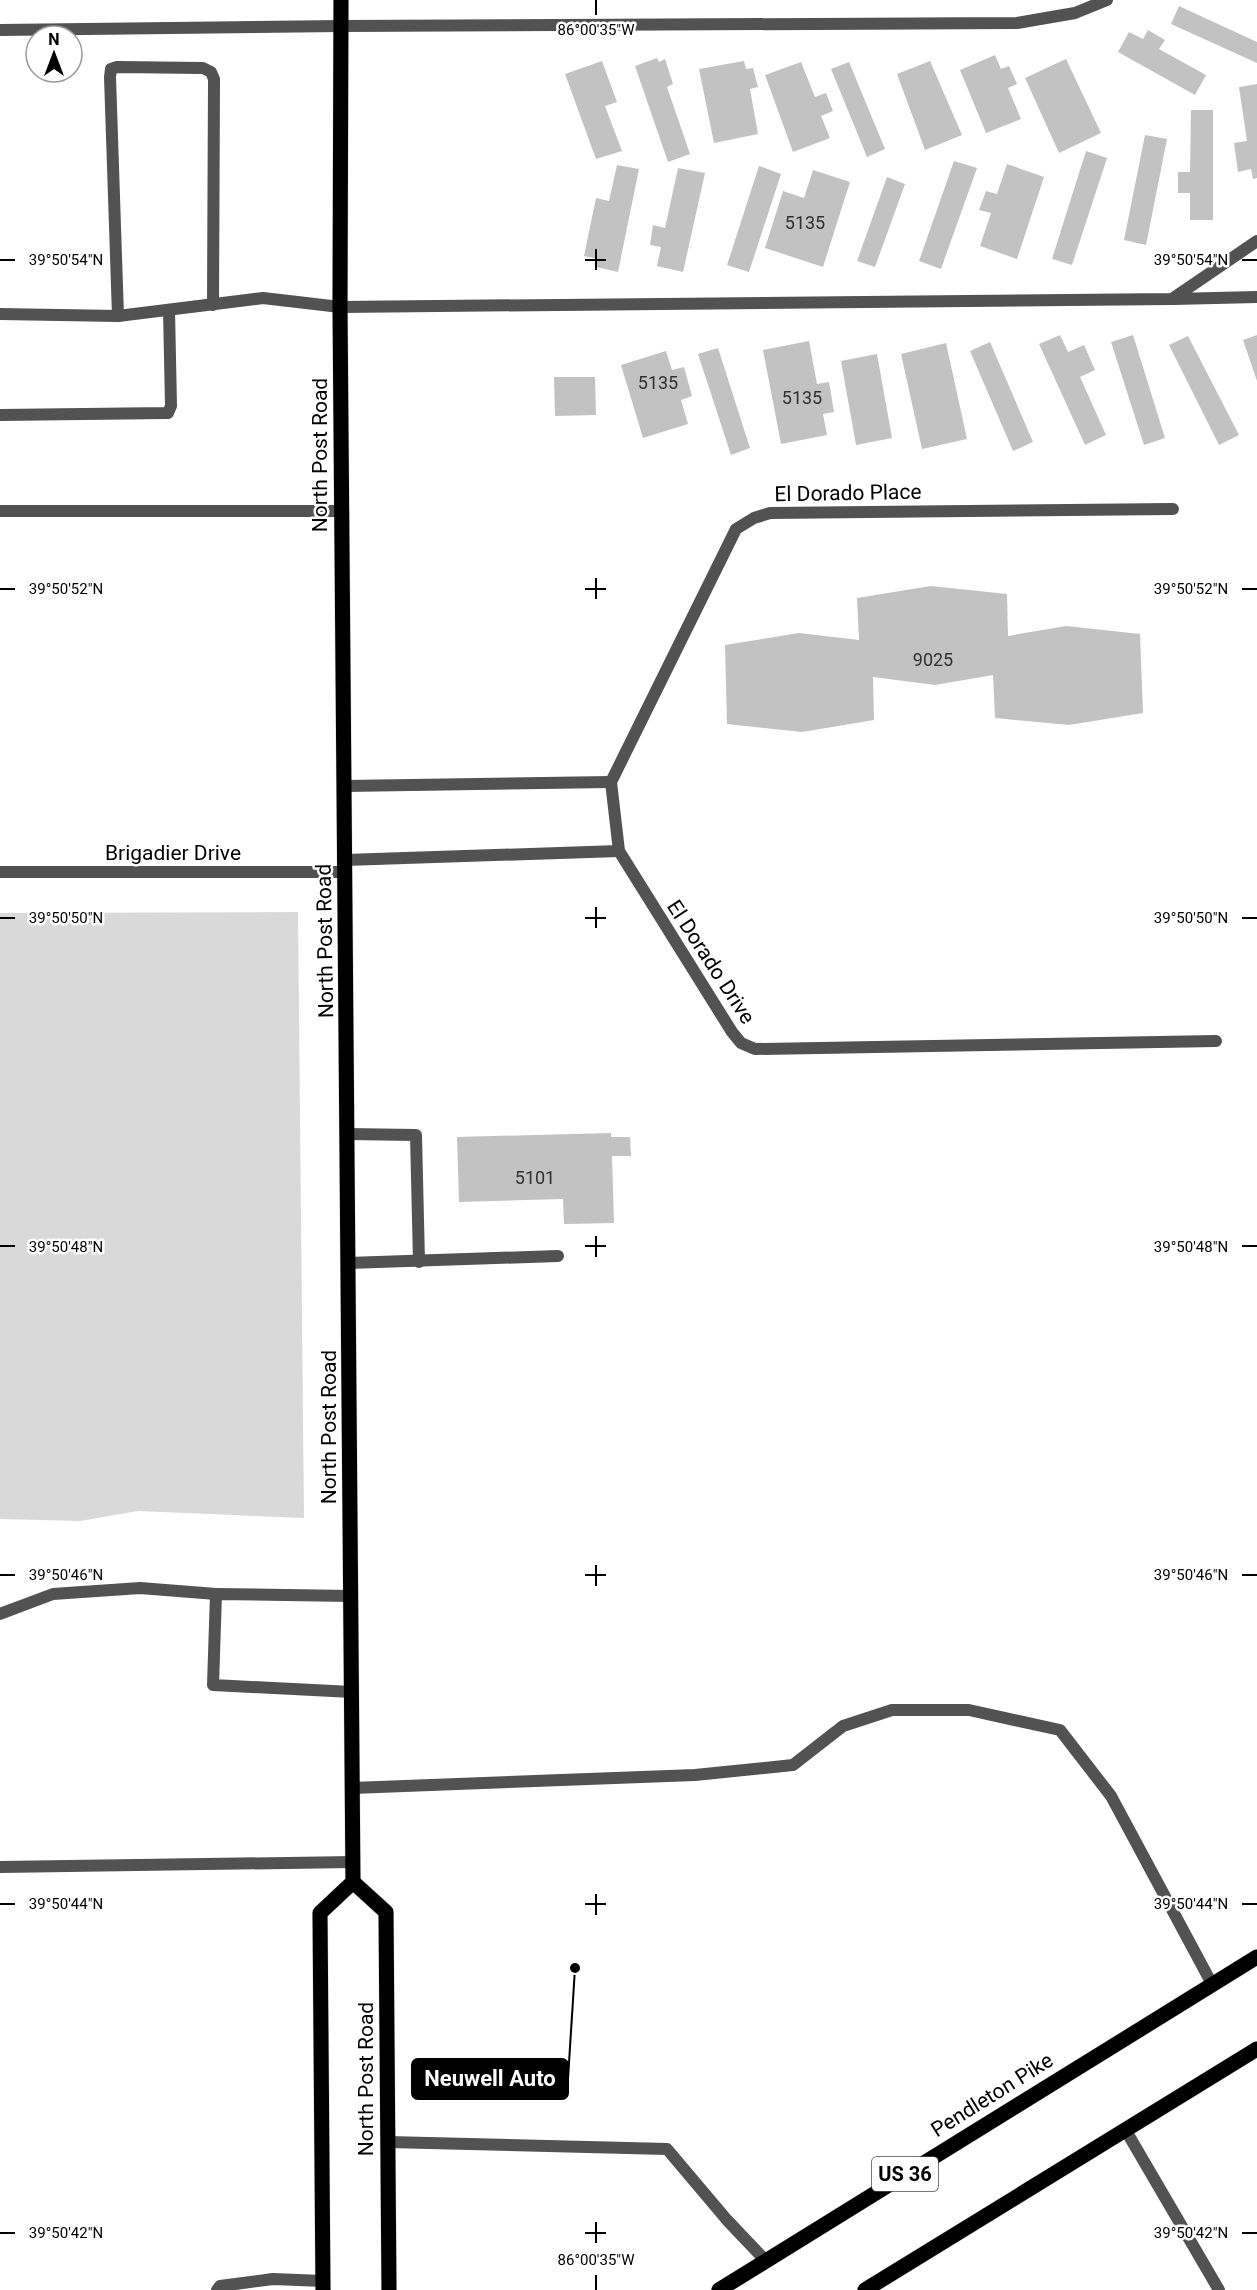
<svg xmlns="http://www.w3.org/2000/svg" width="1257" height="2290" viewBox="0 0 1257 2290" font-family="Roboto,sans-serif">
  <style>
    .green { fill: #d9d9d9 }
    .building { fill: #c2c2c2 }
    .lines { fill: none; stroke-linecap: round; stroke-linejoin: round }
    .primary-casing { stroke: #dbdbdb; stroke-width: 16 }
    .service { stroke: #525252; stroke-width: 12 }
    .minor { stroke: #525252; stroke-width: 12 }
    .primary { stroke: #000; stroke-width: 15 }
    .ticks { fill: none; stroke: #000; stroke-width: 2 }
    .labels { text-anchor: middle; stroke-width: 5; stroke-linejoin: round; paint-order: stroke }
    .number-label { font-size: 18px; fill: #303030 }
    .shield { fill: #fff; stroke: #4c4c4c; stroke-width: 1.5 }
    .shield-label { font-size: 20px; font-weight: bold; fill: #000 }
    .street-label { font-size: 21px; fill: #000; stroke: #fff }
    .ticks-label { font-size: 15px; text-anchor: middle; fill: #000; stroke: #fff; stroke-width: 5; stroke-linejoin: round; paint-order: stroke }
    .leader { fill: none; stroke: #000; stroke-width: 2 }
    .callout-dot { fill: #000; stroke: #fff; stroke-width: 2 }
    .callout { fill: #000; stroke: #000; stroke-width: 2 }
    .callout-label { font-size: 22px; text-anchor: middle; font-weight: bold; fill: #fff }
  </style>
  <rect width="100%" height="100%" fill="#fff"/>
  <polygon class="green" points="298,912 304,1518 138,1511 80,1521 0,1519 0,913"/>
  <g class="building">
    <polygon points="1179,6 1257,42 1257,63 1171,24"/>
    <polygon points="1148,30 1165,40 1159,49 1206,75 1195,95 1118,52 1129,32 1143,39"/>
    <polygon points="995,55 1001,69 1009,66 1017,84 1008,88 1021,119 986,133 960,70"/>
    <polygon points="657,58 659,62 665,59 673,84 667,87 690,154 668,162 635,66"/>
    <polygon points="1066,59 1101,133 1059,153 1025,78"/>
    <polygon points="602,61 617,102 605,106 622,151 596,159 565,74"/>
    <polygon points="744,61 746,69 753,68 758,87 750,89 758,134 714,143 699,69"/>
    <polygon points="930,61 962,135 925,150 897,74"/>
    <polygon points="801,62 815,97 826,93 833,111 821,116 830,138 793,152 765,75"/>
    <polygon points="849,62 885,149 867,157 831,69"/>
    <polygon points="1257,84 1257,178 1253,179 1251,169 1238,172 1234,143 1247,141 1239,87"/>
    <polygon points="1191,110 1213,110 1213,220 1190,220 1190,193 1178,193 1178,172 1190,172"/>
    <polygon points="1145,135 1167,139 1146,245 1124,240"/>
    <polygon points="1086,151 1107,158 1072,265 1052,259"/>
    <polygon points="954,161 977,168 941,269 919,261"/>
    <polygon points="1007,164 1044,177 1017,259 980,246 991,213 979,210 986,191 997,194"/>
    <polygon points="617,165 639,169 618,272 596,267 597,259 584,256 596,198 609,201"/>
    <polygon points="759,166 781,174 749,272 727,265"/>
    <polygon points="678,168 705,173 683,272 657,266 661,247 650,245 653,225 665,228"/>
    <polygon points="813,170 850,182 823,267 765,248 783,191 804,198"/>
    <polygon points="887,177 905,184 875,267 857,261"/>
    <polygon points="1060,335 1068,352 1084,345 1095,370 1080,377 1106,435 1085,445 1039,344"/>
    <polygon points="1133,335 1165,438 1144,445 1111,342"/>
    <polygon points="1257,335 1257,381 1243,340"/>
    <polygon points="1188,336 1239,435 1219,445 1169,345"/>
    <polygon points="809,341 817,384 829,382 834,412 823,414 827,435 781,444 763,350"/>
    <polygon points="990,342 1033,442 1013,451 970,351"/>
    <polygon points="946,343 967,439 922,449 901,354"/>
    <polygon points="718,348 750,448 731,455 698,354"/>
    <polygon points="666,351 672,370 684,367 692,396 681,400 688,424 643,438 621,365"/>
    <polygon points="877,354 892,438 856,445 841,361"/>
    <polygon points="554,377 595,377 596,415 555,416"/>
    <polygon points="931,586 1007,594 1008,636 1066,626 1140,634 1143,713 1069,725 995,718 993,675 935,685 873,677 874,720 802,732 727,724 725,645 799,633 859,640 857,598"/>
    <polygon points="611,1133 611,1137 630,1137 631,1156 612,1156 614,1223 564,1224 563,1199 459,1202 457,1137"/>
  </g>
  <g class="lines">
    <defs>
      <g id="primary">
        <polyline points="353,1882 386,1912 389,2290"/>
        <polyline points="323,2290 320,1913 353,1882 340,307 341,0"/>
        <polyline points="719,2290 1257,1957"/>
        <polyline points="865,2290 1257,2049"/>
      </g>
    </defs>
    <use href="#primary" class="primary-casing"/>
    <g class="service">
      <polyline points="0,30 341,26"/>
      <polyline points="0,314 118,316 263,298 340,307"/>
      <polyline points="118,316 110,77 111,69 117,67 203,68 211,72 214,79 213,305"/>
      <polyline points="0,415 168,413 171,406 169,310"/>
      <polyline points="347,1134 416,1135 419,1262"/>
      <polyline points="348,1263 558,1256"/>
      <polyline points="351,1596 216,1594 213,1685 352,1692"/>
      <polyline points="0,1614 53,1594 140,1588 216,1594"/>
      <polyline points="352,1788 695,1775 793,1765 843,1726 892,1710 969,1710 1060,1730 1111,1796 1212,1984"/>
      <polyline points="1125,2129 1219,2290"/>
      <polyline points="388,2142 667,2149 727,2220 766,2261"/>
      <polyline points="217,2290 220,2286 273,2279 323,2281"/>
    </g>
    <g class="minor">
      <polyline points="341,26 1017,23 1075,13 1107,0"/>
      <polyline points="1173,299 1257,297"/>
      <polyline points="340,307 1172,299 1257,241"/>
      <polyline points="1173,509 770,513 754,518 736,529 611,782 619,851 732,1032 741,1043 755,1049 1216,1041"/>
      <polyline points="0,511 341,511"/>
      <polyline points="345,786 611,782"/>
      <polyline points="345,860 619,851"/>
      <polyline points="0,872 346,872"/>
      <polyline points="0,1867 353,1862"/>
    </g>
    <use href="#primary" class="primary"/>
  </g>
  <path class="ticks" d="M596,0V15M596,249V270M0,260H15M585,260H606M1242,260H1257M596,578V599M0,589H15M585,589H606M1242,589H1257M596,907V928M0,918H15M585,918H606M1242,918H1257M596,1236V1257M0,1246H15M585,1246H606M1242,1246H1257M596,1565V1586M0,1575H15M585,1575H606M1242,1575H1257M596,1894V1915M0,1904H15M585,1904H606M1242,1904H1257M596,2222V2243M0,2233H15M585,2233H606M1242,2233H1257M596,2275V2290"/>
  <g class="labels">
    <g class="number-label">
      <text x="805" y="229">5135</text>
      <text x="658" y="389">5135</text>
      <text x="802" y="404">5135</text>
      <text x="933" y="666">9025</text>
      <text x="535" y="1184">5101</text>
    </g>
    <rect class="shield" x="872" y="2157" width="66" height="34" rx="4.5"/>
    <g class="shield-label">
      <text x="905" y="2181">US 36</text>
    </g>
    <g class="street-label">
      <text transform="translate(320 455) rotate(-90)" y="7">North Post Road</text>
      <text transform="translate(848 493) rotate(-1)" y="7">El Dorado Place</text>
      <text x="173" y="860">Brigadier Drive</text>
      <text transform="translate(325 941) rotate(-91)" y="7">North Post Road</text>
      <text transform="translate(711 962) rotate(57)" y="7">El Dorado Drive</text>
      <text transform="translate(329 1427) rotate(-90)" y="7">North Post Road</text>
      <text transform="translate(366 2079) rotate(-90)" y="7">North Post Road</text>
      <text transform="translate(992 2095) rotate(-32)" y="7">Pendleton Pike</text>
    </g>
  </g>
  <g class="ticks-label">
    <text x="596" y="35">86°00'35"W</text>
    <text x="66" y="265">39°50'54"N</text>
    <text x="1191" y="265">39°50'54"N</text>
    <text x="66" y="594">39°50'52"N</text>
    <text x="1191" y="594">39°50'52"N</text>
    <text x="66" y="923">39°50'50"N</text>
    <text x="1191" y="923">39°50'50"N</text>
    <text x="66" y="1252">39°50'48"N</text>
    <text x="1191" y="1252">39°50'48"N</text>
    <text x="66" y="1580">39°50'46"N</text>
    <text x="1191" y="1580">39°50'46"N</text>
    <text x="66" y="1909">39°50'44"N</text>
    <text x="1191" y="1909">39°50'44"N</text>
    <text x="66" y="2238">39°50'42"N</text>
    <text x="1191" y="2238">39°50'42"N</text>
    <text x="596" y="2265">86°00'35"W</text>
  </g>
  <path class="leader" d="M575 1968L568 2079"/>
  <circle class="callout-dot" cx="575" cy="1968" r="6"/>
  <rect class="callout" x="412" y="2059" width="156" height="40" rx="6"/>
  <g class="callout-label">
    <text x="490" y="2086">Neuwell Auto</text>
  </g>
  <g transform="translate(54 54)"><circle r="28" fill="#ffffff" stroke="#999999" stroke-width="1.5"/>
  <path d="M0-4.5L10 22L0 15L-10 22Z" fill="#000000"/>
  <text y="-9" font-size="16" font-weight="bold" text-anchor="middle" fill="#000000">N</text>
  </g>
</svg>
